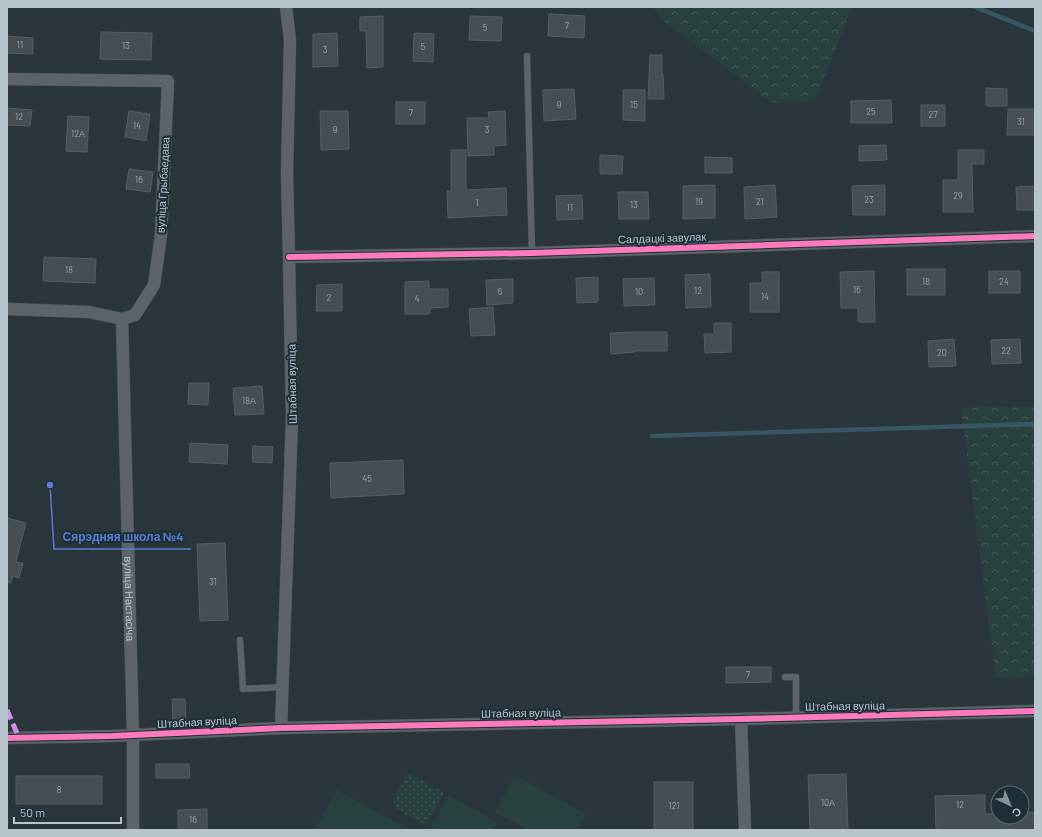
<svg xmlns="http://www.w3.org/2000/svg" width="1042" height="837" viewBox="0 0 1042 837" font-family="Barlow,sans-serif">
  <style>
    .green { fill: url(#green-dots) }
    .forest { fill: url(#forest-crowns) }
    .pitch { fill: #28413f }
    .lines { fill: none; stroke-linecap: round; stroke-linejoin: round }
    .stream { stroke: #385765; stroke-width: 4.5 }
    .building { fill: #454e53; stroke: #545e63 }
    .service-casing { stroke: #4a5256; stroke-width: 7 }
    .minor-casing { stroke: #4a5256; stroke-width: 13 }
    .service { stroke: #5c6469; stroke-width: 6 }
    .minor { stroke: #5c6469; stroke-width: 12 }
    .quiet { stroke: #ce8fe9; stroke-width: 5; stroke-dasharray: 10 5; stroke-linecap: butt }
    .cycleway-casing { stroke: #1f2f37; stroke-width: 8 }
    .cycleway { stroke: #fd7abc; stroke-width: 6 }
    .labels { text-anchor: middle; stroke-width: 4; stroke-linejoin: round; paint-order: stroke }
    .number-label { font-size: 9px; fill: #9aa6ae }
    .street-label { font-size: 11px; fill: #b7c4cc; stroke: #1f2f37 }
    .leader { fill: none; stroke: #5b7dd3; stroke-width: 1.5 }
    .callout-dot { fill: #5b7dd3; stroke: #1f2f37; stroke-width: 1.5 }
    .callout-label { font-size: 12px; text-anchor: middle; font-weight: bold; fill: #5b7dd3; stroke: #1f2f37; stroke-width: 4; stroke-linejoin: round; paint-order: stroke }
  </style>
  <defs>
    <pattern id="green-dots" width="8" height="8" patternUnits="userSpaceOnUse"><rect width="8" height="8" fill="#28413f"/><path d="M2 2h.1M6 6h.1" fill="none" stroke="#455b5a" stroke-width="1.8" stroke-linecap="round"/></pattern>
    <pattern id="forest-crowns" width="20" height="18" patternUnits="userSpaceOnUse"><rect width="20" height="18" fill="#28413f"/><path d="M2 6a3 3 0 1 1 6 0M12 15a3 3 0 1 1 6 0" fill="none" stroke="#455b5a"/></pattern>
  </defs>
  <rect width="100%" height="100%" fill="#2b363c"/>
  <polygon class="green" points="408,773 444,793 425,825 396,809 393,799"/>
  <g class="forest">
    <polygon points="653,7 852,7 815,101 772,103 665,22"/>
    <polygon points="1035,406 1035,677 996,678 961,408"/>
  </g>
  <g class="pitch">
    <polygon points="515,775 586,814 577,830 528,830 495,812"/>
    <polygon points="337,790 410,830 315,830"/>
    <polygon points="448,795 497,822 492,830 437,830 431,827"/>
  </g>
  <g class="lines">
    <g class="stream">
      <polyline points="975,7 1035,31"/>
      <polyline points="652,436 1035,424"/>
    </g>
  </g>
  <g class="building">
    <polygon points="549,14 585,16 584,38 548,36"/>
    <polygon points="383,16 383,67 367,68 366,31 360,31 360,17"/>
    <polygon points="470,16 502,17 501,41 469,40"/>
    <polygon points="101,32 152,33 151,60 100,59"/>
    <polygon points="337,33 338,66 313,67 313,34"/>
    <polygon points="414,33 434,34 433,62 413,61"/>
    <polygon points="7,36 33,38 33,54 7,53"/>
    <polygon points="650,55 662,55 662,74 663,74 664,99 648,99"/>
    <polygon points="986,88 1007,89 1007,106 986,106"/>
    <polygon points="574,89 576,119 544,121 543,90"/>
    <polygon points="623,90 645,90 645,121 623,120"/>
    <polygon points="891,100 892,123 851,123 851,101"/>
    <rect x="396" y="102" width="29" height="22"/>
    <rect x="921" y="105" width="24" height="21"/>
    <polygon points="7,108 32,110 30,126 7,125"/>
    <polygon points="1008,109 1035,109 1035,135 1007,135"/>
    <polygon points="129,111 150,114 146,141 125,137"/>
    <polygon points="320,111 348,111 349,149 321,150"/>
    <polygon points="505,111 506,145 494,146 494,155 468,156 467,118 489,118 488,112"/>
    <polygon points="68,116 89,117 87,152 66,151"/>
    <polygon points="886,145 887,160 859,161 859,146"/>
    <polygon points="451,150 466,150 466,190 506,188 507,215 448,218 447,191 451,191"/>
    <polygon points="958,150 984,150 984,164 972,164 973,212 943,212 943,180 958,180"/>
    <polygon points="600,155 623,156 622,174 600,174"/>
    <polygon points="705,157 732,158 732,173 705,173"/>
    <polygon points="129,169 153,172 150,192 126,189"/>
    <polygon points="715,185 715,218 683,219 683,186"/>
    <polygon points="775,185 777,217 745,219 744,187"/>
    <polygon points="885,185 885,215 853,215 852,186"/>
    <polygon points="1035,186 1035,210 1017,210 1016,187"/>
    <polygon points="618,192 648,192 649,219 619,219"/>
    <polygon points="582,195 583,219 557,220 556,196"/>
    <polygon points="44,257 96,259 95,283 43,281"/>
    <rect x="907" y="269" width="38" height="26"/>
    <polygon points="874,271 875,322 858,322 858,308 841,308 840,272"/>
    <rect x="989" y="271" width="31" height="22"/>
    <polygon points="762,272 779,272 779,312 750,312 750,283 762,283"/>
    <polygon points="710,274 711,307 686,308 685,275"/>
    <polygon points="598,277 598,302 577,303 576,278"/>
    <polygon points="654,278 655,305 624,306 623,279"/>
    <polygon points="513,279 513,303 487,305 486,280"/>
    <polygon points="429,281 429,289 448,289 448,307 430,308 430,314 405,314 405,282"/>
    <polygon points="342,284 342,311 316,311 317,285"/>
    <polygon points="493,307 495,335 471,336 469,309"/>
    <polygon points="714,323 731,323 731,352 705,353 704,334 714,334"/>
    <polygon points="633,332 667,332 667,351 634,351 634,352 611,354 610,333"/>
    <polygon points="954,339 956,366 929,367 928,341"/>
    <polygon points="1020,339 1021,363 992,364 991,340"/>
    <polygon points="189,383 209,383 208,405 188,404"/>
    <polygon points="262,386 264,414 235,415 233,388"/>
    <polygon points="190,443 228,445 227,464 189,462"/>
    <polygon points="253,446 273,447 272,463 252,462"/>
    <polygon points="403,460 404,494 331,498 330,463"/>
    <polygon points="7,518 26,523 16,562 23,563 19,578 13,576 11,583 7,582"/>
    <polygon points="225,543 228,620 200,621 197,544"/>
    <polygon points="726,667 771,667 771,682 726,683"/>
    <polygon points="172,699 185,699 186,725 173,725"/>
    <polygon points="156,764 189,764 190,778 156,778"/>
    <polygon points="846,774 848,830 810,830 808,775"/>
    <rect x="16" y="776" width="86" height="28"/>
    <rect x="654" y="782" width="39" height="48"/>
    <polygon points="985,795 985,814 998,814 998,817 1022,817 1022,813 1035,812 1035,830 936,830 935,796"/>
    <polygon points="207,809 207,830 178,830 178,810"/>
  </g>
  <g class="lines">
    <defs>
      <g id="service">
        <polyline points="527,56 532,253"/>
        <polyline points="240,640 243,689 283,687"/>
        <polyline points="785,677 796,677 796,718"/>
      </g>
      <g id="minor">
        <polyline points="7,79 168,81 161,235 154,285 135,315 122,319 89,312 7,309"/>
        <polyline points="289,257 532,253 1035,236"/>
        <path id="s1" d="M122,319L133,735V830"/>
        <polyline points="741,719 745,830"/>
        <polyline points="281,728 292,418 289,257 287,174 290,40 286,7"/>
        <polyline points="7,738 112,736 281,728 741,719 1035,711"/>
      </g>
    </defs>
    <use href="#service" class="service-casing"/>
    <use href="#minor" class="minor-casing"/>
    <use href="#service" class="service"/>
    <use href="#minor" class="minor"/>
    <polyline class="quiet" points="7,710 19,738"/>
    <defs>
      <g id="cycleway">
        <polyline points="289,257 532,253 1035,236"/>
        <polyline points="7,738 112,736 281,728 741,719 1035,711"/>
      </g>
    </defs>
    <use href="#cycleway" class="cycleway-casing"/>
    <use href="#cycleway" class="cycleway"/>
  </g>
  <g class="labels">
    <g class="number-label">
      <text x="567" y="29">7</text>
      <text x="485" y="31">5</text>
      <text x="20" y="48">11</text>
      <text x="126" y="49">13</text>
      <text x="423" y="50">5</text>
      <text x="325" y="53">3</text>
      <text x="559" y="108">9</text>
      <text x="634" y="108">15</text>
      <text x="871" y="115">25</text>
      <text x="411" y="116">7</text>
      <text x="933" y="118">27</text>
      <text x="19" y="120">12</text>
      <text x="1021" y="125">31</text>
      <text x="137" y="129">14</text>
      <text x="335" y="133">9</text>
      <text x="487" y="133">3</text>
      <text x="78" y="137">12А</text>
      <text x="139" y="183">16</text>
      <text x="958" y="199">29</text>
      <text x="869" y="203">23</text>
      <text x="699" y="205">19</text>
      <text x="760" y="205">21</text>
      <text x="477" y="206">1</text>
      <text x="634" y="208">13</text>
      <text x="570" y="211">11</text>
      <text x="69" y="273">18</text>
      <text x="926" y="285">18</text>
      <text x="1004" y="285">24</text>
      <text x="857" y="293">16</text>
      <text x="698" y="294">12</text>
      <text x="500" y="295">6</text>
      <text x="639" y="295">10</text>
      <text x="765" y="300">14</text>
      <text x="329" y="301">2</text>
      <text x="417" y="302">4</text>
      <text x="1006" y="354">22</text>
      <text x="942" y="356">20</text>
      <text x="249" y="404">18А</text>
      <text x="367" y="482">45</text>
      <text x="213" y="585">31</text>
      <text x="748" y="678">7</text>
      <text x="59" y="793">8</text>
      <text x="828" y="806">10А</text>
      <text x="960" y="808">12</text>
      <text x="674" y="809">121</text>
      <text x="193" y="823">16</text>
    </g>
    <g class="street-label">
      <text transform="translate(163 185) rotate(-87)" y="4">вуліца Грыбаедава</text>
      <text transform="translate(662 238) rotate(-2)" y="4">Салдацкі завулак</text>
      <text transform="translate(292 384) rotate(-91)" y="4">Штабная вуліца</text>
      <text dy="4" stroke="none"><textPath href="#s1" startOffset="280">вуліца Настасіча</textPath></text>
      <text transform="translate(845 706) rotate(-1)" y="4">Штабная вуліца</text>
      <text transform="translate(521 713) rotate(-1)" y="4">Штабная вуліца</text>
      <text transform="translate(197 722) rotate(-3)" y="4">Штабная вуліца</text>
    </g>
  </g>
  <path class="leader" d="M50 485L54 549H191"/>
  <circle class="callout-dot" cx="50" cy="485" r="4"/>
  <g class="callout-label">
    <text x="123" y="541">Сярэдняя школа №4</text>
  </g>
  <rect width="1042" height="837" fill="none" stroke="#b7c4cc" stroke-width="16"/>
  <g transform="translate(1010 805) rotate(137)"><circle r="19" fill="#1f2f37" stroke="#5c6b73"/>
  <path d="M0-3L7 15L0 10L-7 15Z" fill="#86929a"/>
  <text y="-6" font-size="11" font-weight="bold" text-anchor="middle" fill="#b7c4cc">С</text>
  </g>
  <path d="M14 817v6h107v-6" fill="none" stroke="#b7c4cc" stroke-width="2"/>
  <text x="20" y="817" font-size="12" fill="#b7c4cc" stroke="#1f2f37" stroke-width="3" paint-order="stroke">50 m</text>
</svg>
